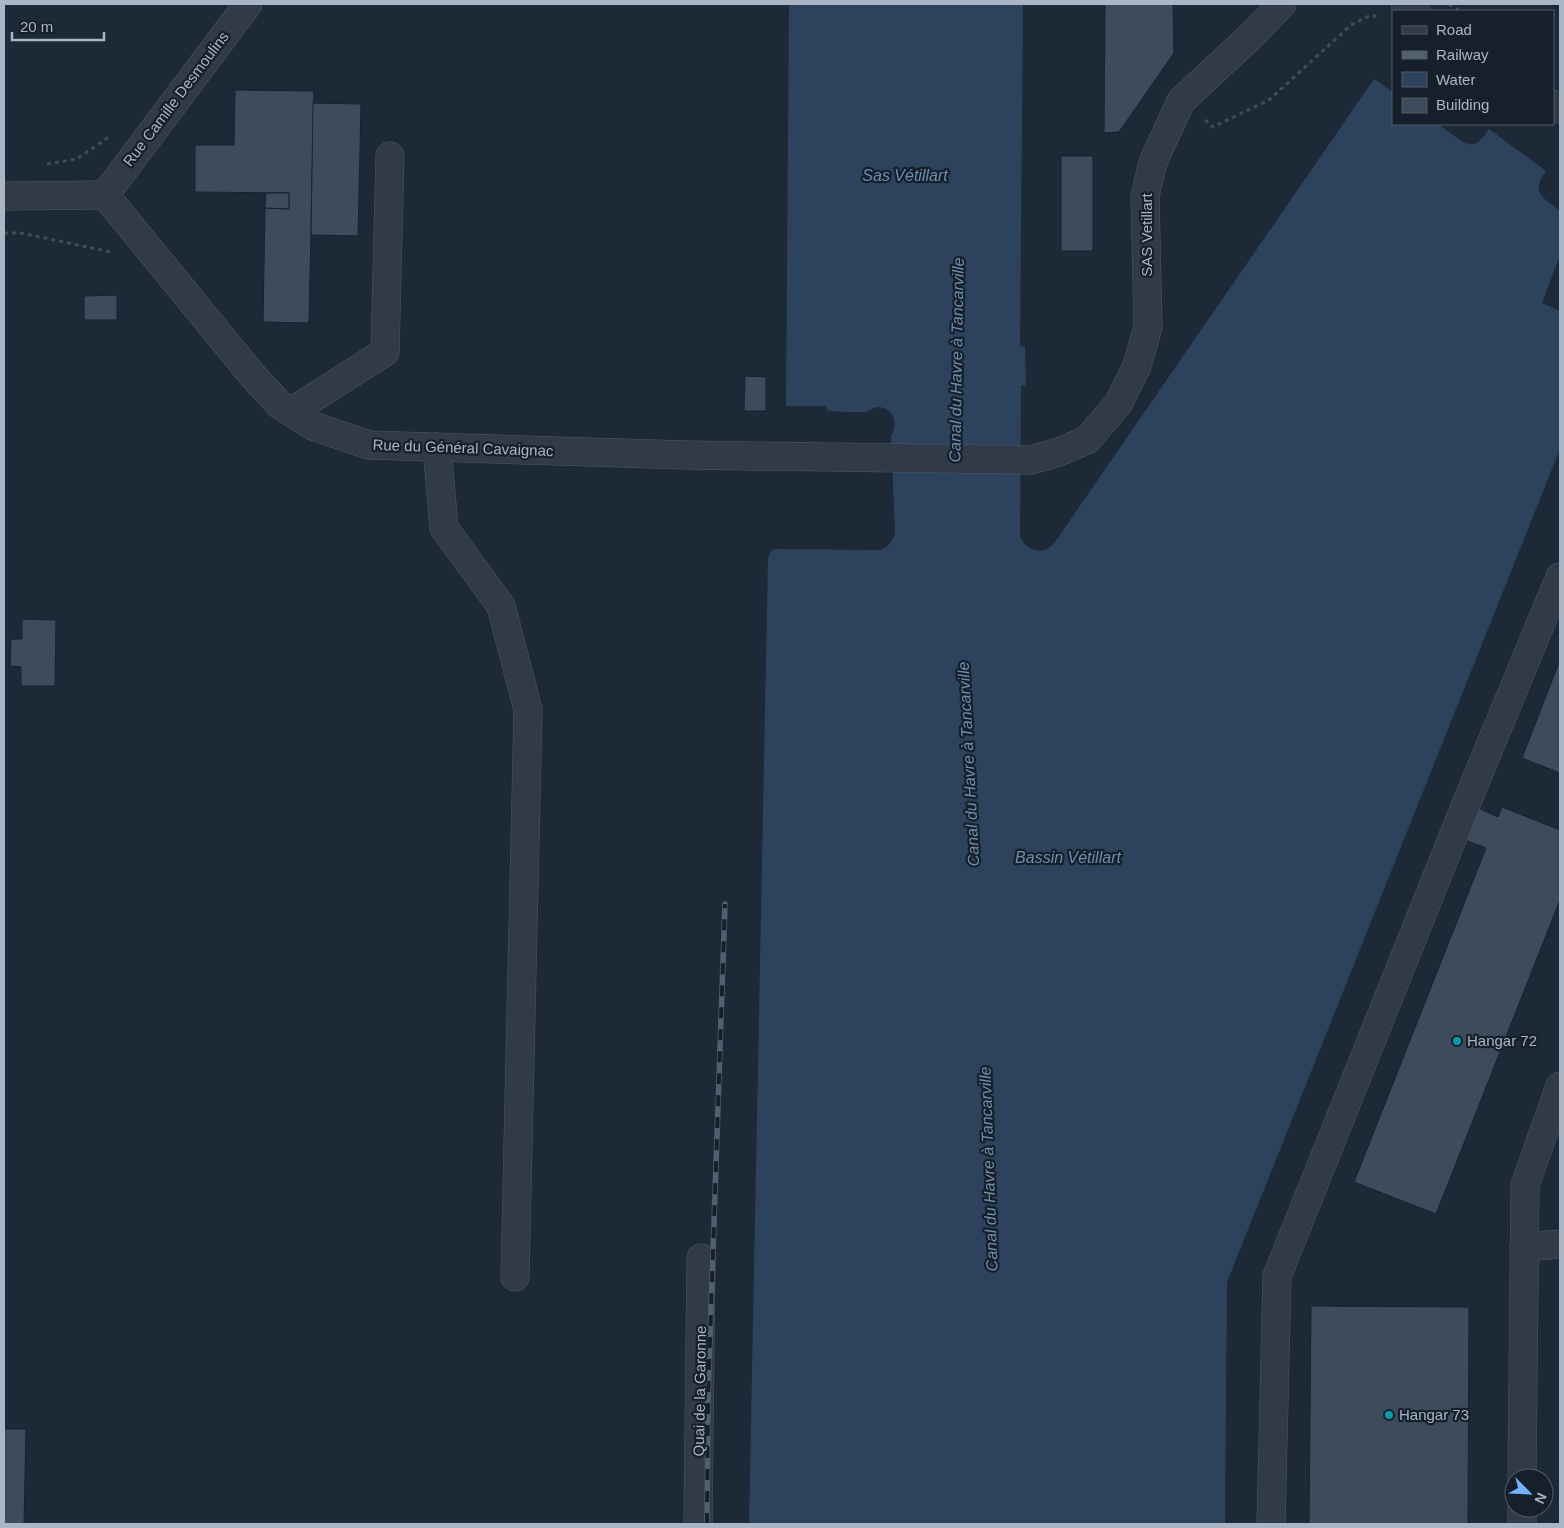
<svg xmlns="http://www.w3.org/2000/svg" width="1564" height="1528" viewBox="0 0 1564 1528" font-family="Helvetica,sans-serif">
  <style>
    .water { fill: #2d435d }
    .building { fill: #3e4b5c; stroke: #18222d }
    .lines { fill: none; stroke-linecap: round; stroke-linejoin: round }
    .minor-casing { stroke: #4e5865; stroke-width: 29 }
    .path { stroke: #395152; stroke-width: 3; stroke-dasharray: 4 4; stroke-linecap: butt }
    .minor { stroke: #313b47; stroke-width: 28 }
    .rail-casing { stroke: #525f6f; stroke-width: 5.5 }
    .rail { stroke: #16202b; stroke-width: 4; stroke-dasharray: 11; stroke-linecap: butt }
    .culture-dot { fill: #0f9aa8; stroke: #16202b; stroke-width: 2 }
    .labels { text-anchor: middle; stroke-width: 4.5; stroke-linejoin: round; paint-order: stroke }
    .street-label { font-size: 15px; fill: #aab5c5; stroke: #16202b }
    .poi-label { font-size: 15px; fill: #aab5c5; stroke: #16202b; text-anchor: start }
    .water-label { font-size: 16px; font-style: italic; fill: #6f8db0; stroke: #16202b }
  </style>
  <rect width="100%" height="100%" fill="#1d2936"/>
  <path class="water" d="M789,4H1023L1020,346L1025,347L1026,385L1021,386L1020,536C1026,552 1044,556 1055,542L1374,79L1393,92V124C1406,124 1422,122 1436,124C1439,124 1443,127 1446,130C1466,144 1473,154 1489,129L1546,171C1530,192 1543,198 1560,211V255L1542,303L1560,311V449L1227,1282L1225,1524H749L768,558L771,551L775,549L880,550C889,547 893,541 895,532L891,436C898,425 895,408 878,407C873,407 869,412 864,412C852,413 840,411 828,411L826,406H786Z"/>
  <g class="building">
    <polygon points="1105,4 1173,4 1174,53 1119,132 1104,133"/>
    <polygon points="235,90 314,91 309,323 263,322 265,208 289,209 289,193 195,192 195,145 234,145"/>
    <polygon points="313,103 361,104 358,236 311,235"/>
    <rect x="1061" y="156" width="32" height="95"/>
    <polygon points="266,193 289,193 289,209 265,208"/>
    <polygon points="117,295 117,320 84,320 84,296"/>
    <polygon points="745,376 766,377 766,411 744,411"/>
    <polygon points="22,619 56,620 55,686 21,686 21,667 10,666 11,639 22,639"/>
    <polygon points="1560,660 1560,773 1522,758"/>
    <polygon points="1502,807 1560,830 1560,900 1436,1214 1354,1182 1486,848 1465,840 1478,808 1498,817"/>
    <polygon points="1311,1306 1469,1307 1468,1524 1309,1524"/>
    <polygon points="4,1429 26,1429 24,1524 4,1524"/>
  </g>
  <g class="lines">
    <defs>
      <g id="minor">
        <polyline points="1405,4 1416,11"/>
        <polyline points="1553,104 1560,109"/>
        <polyline points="105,195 253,376 280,405 313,426 369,445 686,455 1031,460 1059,452 1087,440 1118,404 1137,366 1148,327 1145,196 1153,162 1181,101 1251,36 1282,4"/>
        <polyline points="105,195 248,4"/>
        <polyline points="4,196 105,195"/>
        <polyline points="291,412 385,352 390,156"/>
        <polyline points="437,447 444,528 501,606 528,710 515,1277"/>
        <polyline points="1524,1247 1560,1244"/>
        <polyline points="1522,1478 1525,1185 1560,1086"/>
        <polyline points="1522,1508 1522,1524"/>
        <polyline points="698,1524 701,1258"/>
        <polyline points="1271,1524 1277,1276 1466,804 1560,577"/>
      </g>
    </defs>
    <use href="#minor" class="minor-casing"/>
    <g class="path">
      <polyline points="1449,4 1460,11"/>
      <polyline points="1205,120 1213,127 1269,100 1351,25 1371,15 1378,17"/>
      <polyline points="47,164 77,159 110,136"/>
      <polyline points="4,233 21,233 111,252"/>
    </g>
    <use href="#minor" class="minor"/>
    <defs>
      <polyline id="rail" points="707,1524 708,1397 725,904"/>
    </defs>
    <use href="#rail" class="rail-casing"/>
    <use href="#rail" class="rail"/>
  </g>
  <g class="culture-dot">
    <circle cx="1457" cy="1041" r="5"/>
    <circle cx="1389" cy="1415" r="5"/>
  </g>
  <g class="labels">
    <g class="street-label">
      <text transform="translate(176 99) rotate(-53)" y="5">Rue Camille Desmoulins</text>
      <text transform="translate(1147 235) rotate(-90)" y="5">SAS Vetillart</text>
      <text transform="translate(463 448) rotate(2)" y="5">Rue du Général Cavaignac</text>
      <text transform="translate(700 1391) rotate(-89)" y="5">Quai de la Garonne</text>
    </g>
    <g class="poi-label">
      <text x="1467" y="1046">Hangar 72</text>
      <text x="1399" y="1420">Hangar 73</text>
    </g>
    <g class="water-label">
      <text x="905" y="181">Sas Vétillart</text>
      <text transform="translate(956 360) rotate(-89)" y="6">Canal du Havre à Tancarville</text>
      <text transform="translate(968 764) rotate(-93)" y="6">Canal du Havre à Tancarville</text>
      <text x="1068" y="863">Bassin Vétillart</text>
      <text transform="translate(988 1169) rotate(-92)" y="6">Canal du Havre à Tancarville</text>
    </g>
  </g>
  <rect width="1564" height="1528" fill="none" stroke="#aab5c5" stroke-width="10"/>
  <rect x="1392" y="10" width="162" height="115" fill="#16202b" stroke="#515c69"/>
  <rect x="1402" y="26" width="25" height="8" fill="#313b47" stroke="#515c69"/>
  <text x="1436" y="35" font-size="15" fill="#aab5c5">Road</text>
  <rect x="1402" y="51" width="25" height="8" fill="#525f6f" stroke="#515c69"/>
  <text x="1436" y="60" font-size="15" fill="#aab5c5">Railway</text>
  <rect x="1402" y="72" width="25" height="15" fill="#2d435d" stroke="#515c69"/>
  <text x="1436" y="85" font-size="15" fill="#aab5c5">Water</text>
  <rect x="1402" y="98" width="25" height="15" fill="#3e4b5c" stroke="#515c69"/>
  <text x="1436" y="110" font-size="15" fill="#aab5c5">Building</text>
  <g transform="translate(1529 1493) rotate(114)"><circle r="24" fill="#16202b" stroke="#515c69"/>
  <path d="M0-4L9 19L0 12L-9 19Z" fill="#74afff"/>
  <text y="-8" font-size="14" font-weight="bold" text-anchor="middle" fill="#aab5c5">N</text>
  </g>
  <path d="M12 32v8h92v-8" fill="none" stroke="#aab5c5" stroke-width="2.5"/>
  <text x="20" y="32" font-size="15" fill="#aab5c5" stroke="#16202b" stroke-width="4" paint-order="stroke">20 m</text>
</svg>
